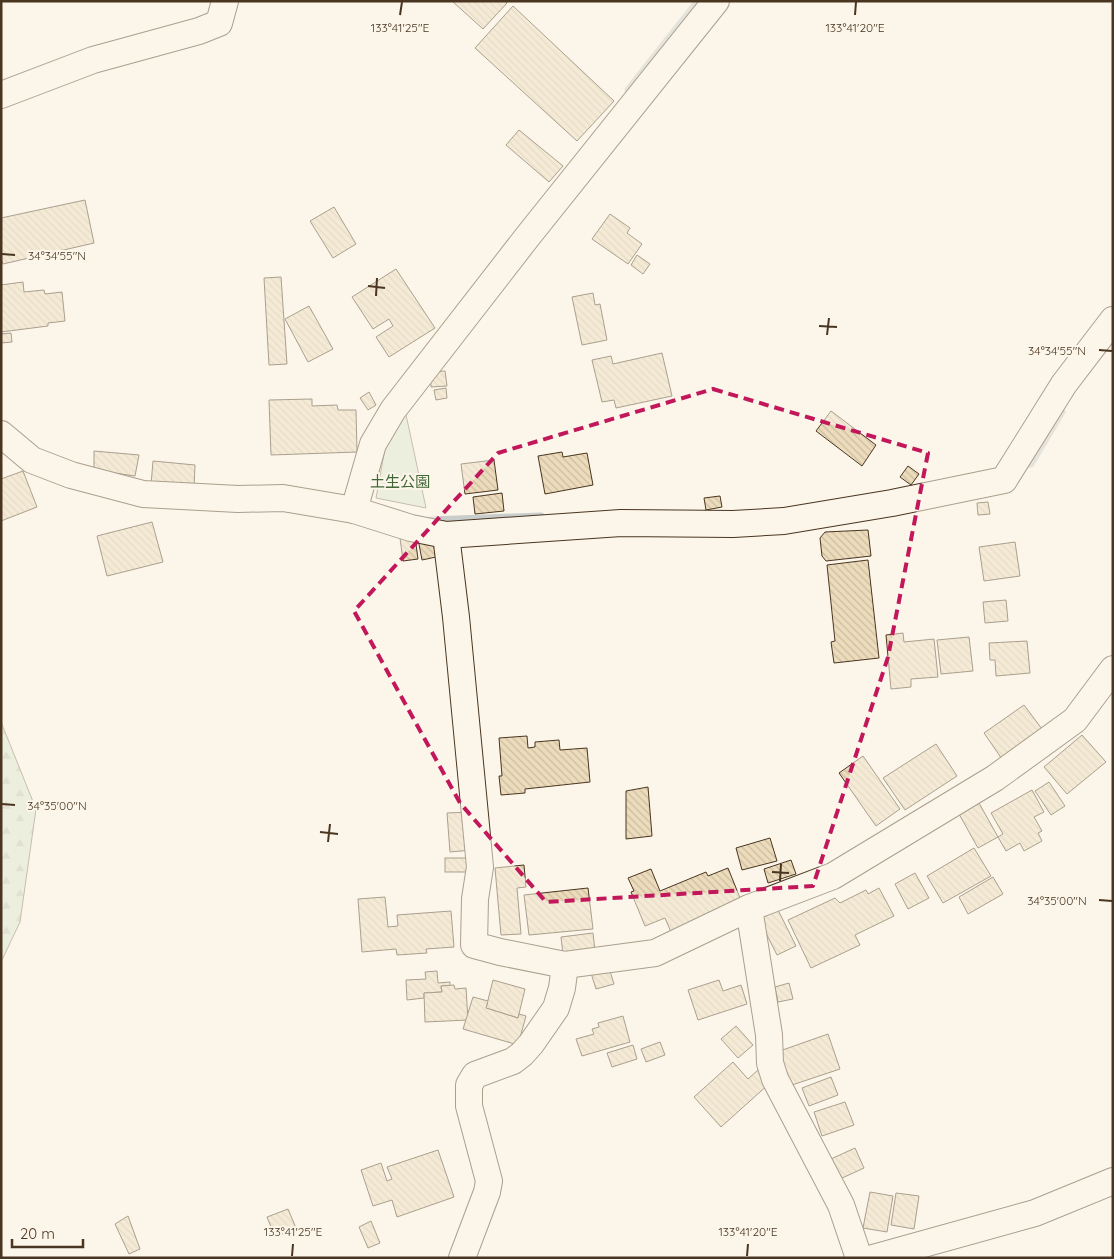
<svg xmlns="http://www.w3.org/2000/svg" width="1114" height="1259" viewBox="0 0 1114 1259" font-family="Quicksand,'Noto Sans JP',sans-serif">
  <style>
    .forest { fill: url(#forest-firs); stroke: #887966 }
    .park { fill: #dce7d0; stroke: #887966 }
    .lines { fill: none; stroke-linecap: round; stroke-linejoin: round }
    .stream { stroke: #c9cecd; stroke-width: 7 }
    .building { fill: url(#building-back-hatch); stroke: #4a3520 }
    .minor-casing { stroke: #4a3520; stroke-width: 28 }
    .minor { stroke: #fbf6e9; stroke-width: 26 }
    .marked { fill: none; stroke: #c2185b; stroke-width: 4; stroke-dasharray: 10 6; stroke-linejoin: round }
    .ticks { fill: none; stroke: #4a3520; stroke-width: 2 }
    .labels { text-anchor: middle; stroke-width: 4; stroke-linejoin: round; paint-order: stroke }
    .park-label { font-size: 15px; fill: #436837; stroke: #fbf6e9 }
    .ticks-label { font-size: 12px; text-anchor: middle; fill: #4a3520; stroke: #fbf6e9; stroke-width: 4; stroke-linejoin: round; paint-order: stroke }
  </style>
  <defs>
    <pattern id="forest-firs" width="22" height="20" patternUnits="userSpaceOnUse" patternTransform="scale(1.25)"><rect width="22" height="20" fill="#dce7d0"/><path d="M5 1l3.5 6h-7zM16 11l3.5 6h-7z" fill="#bec7b2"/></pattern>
    <pattern id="building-back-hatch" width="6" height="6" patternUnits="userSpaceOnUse" patternTransform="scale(1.25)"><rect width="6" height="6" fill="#ecdcbc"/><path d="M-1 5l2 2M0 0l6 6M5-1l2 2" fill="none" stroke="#ccbda1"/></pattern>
  </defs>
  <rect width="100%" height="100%" fill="#fbf6e9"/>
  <polygon class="forest" points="1,722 36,809 20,922 1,962"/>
  <polygon class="park" points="405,410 426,508 376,498 386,443"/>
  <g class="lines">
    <g class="stream">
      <polyline points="628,90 698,1"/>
      <polyline points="1022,465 1031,464 1062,412"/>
      <polyline points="429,520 541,516"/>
    </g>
  </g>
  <g class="building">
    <polygon points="452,1 505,1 507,3 483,29"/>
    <polygon points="513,6 614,101 577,141 475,48"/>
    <polygon points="519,130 563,166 549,182 506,145"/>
    <polygon points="85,200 94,243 3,264 1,258 1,218"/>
    <polygon points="334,207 356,244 333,258 310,221"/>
    <polygon points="610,214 630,228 627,233 642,244 628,264 592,239"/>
    <polygon points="637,255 650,264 643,274 631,265"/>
    <polygon points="396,269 435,328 389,357 376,337 393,326 389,319 373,329 352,297"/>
    <polygon points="281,277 287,364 269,365 264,278"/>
    <polygon points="23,282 24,292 44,290 45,294 62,292 65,321 48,323 48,326 1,332 1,285"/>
    <polygon points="593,293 595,305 600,304 607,340 582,345 572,297"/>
    <polygon points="309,306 333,349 308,362 285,319"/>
    <polygon points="11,333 12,342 1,343 1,334"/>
    <polygon points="662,353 672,396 616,408 614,400 602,402 592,360 611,356 613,364"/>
    <polygon points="445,371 447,386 431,387 430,372"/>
    <polygon points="446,388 447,398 436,400 434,390"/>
    <polygon points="369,392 376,405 368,410 360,398"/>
    <polygon points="312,399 312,406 337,405 338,410 356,410 357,452 271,455 269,400"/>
    <polygon points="831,411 876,445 862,466 816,431"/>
    <polygon points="94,451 139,455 135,476 94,470"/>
    <polygon points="562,452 563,457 587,453 593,485 545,494 538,456"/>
    <polygon points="494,460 498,490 465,494 461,464"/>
    <polygon points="153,461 195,465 194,488 151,485"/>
    <polygon points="908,466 919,474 911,485 900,477"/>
    <polygon points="23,471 37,507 1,521 1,479"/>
    <polygon points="502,493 504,511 475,514 473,497"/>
    <polygon points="720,496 722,507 706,510 704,498"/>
    <polygon points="988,502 990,514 978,515 977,503"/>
    <polygon points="152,522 163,562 107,576 97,536"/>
    <polygon points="868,530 871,556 826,561 822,556 820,538 825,532"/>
    <polygon points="415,537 418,559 403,561 400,538"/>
    <polygon points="432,537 436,557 422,560 418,539"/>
    <polygon points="1015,542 1020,576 984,581 979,547"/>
    <polygon points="868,560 879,658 834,663 831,642 835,641 827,565"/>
    <polygon points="1006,600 1008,621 985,623 983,602"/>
    <polygon points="903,633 904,642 934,639 938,677 911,679 911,687 891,689 886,635"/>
    <polygon points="969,637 973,671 941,674 937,640"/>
    <polygon points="1027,641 1030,673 996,676 995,660 990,660 989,643"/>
    <polygon points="1024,705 1045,733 1004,762 984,733"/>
    <polygon points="1082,735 1106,762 1067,794 1044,767"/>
    <polygon points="527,736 528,748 535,747 535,742 559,740 560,750 587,748 590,782 525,789 525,793 501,795 499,776 502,776 499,738"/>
    <polygon points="936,744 957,776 905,810 883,778"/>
    <polygon points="863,756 900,809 876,826 839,773"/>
    <polygon points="1049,782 1065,806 1051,815 1035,791"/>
    <polygon points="648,787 652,836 626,839 626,791"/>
    <polygon points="1032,790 1044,812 1034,817 1042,831 1038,833 1042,841 1024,851 1020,843 1006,851 998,837 1003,834 991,813"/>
    <polygon points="979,803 998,837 978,848 959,814"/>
    <polygon points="470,812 472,850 450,852 447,813"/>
    <polygon points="770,838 777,861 742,870 736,848"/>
    <polygon points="974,848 991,876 943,903 927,876"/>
    <rect x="445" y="858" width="24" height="14"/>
    <polygon points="791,860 796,874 768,883 764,869"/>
    <polygon points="524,865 526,887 517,888 521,934 501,935 495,868"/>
    <polygon points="728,868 742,903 671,932 665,918 645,926 631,892 634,891 628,878 651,869 660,891 706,872 708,876"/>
    <polygon points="915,873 929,898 908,909 895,884"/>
    <polygon points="993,877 1003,894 968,914 959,897"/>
    <polygon points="588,888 593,929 529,935 524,895"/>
    <polygon points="879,888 894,916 855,935 860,945 811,968 788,920 835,898 840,903 866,890 868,894"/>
    <polygon points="385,897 388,927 398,926 397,915 451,911 454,947 426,949 427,953 397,955 396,949 362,952 358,899"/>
    <polygon points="778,910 796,946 777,955 759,919"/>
    <polygon points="593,933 595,951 563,954 561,937"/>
    <polygon points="609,968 614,984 596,989 591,973"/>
    <polygon points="437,971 438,983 450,982 450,986 441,986 442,992 424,993 424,998 407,1000 406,980 426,979 425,972"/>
    <polygon points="493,980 525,989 518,1018 486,1008"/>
    <polygon points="719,980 723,991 741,985 747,1004 698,1020 688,990"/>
    <polygon points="789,983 793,999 778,1002 775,987"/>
    <polygon points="454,985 455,989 466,988 468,1020 425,1022 424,993 442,992 441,986"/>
    <polygon points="473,997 488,1001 486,1008 518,1018 519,1014 526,1016 518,1045 463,1029"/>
    <polygon points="623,1016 630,1042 582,1056 576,1039 594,1034 592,1029 599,1027 598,1023"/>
    <polygon points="736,1026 753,1045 738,1058 721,1039"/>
    <polygon points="828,1034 840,1069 789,1086 777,1052"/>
    <polygon points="660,1042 665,1055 646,1062 641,1049"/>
    <polygon points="633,1045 637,1059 612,1067 607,1053"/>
    <polygon points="733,1062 748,1079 758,1070 770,1083 721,1127 694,1097"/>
    <polygon points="831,1077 838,1095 809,1106 802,1088"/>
    <polygon points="845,1102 854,1125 822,1136 814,1112"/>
    <polygon points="855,1148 864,1168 840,1179 831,1159"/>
    <polygon points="438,1150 454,1197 397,1217 392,1200 373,1206 361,1170 381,1163 387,1181 392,1179 387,1167"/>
    <polygon points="870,1192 893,1196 887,1232 863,1228"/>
    <polygon points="896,1193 919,1196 914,1229 891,1225"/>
    <polygon points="288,1209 296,1228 275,1237 267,1217"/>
    <polygon points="128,1216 140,1249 129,1254 115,1224"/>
    <polygon points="371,1221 380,1243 368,1248 359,1227"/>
  </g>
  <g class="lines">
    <defs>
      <g id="minor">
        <polyline points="1,95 93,60 199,31 219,23 225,1"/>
        <polyline points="1,434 32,460 71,475 143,494 238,499 283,498 354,510 411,528 446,535 456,617 480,867 475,899 474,945 500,952 565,965 655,953 749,908 833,876 995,778 1075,720 1113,669"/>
        <polyline points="354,510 373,444 393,410 528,236 716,1"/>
        <polyline points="446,535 621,523 733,524 784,521 892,503 1004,480 1064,384 1113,320"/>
        <polyline points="749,908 769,1035 770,1063 775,1079 841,1205 859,1258"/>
        <polyline points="462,1258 487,1192 489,1181 469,1106 469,1085 475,1075 513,1061 522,1054 531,1044 556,1008 562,988 565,965"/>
        <polyline points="873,1258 1035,1213 1113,1181"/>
      </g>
    </defs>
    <use href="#minor" class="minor-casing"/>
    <use href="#minor" class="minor"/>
  </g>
  <path d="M0 0H1114V1259H0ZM713,389L928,453L888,657L813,886L546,902L460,803L354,611L498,453Z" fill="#fbf6e9" fill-opacity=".55" fill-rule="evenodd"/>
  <path class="marked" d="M713,389L928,453L888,657L813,886L546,902L460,803L354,611L498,453Z"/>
  <path class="ticks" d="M400,15L402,2M855,15L856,2M2,254L15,255M368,286L385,288M376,296L377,278M819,326L837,327M827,335L829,318M1099,350L1112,351M2,804L15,805M320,832L338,834M328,842L330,824M772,872L789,873M780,881L781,864M1099,900L1112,901M292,1256L293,1244M747,1256L748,1244"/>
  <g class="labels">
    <g class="park-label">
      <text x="400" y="487">土生公園</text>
    </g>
  </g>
  <g class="ticks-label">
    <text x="400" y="32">133°41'25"E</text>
    <text x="855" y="32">133°41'20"E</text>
    <text x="57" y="260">34°34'55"N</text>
    <text x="1057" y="355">34°34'55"N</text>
    <text x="57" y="810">34°35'00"N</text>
    <text x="1057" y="905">34°35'00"N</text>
    <text x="293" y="1236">133°41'25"E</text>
    <text x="748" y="1236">133°41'20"E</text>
  </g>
  <rect width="1114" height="1259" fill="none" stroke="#4a3520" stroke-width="5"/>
  <path d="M12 1239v8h71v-8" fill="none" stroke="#4a3520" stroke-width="2.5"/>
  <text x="20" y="1239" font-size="15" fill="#4a3520" stroke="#fbf6e9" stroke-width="4" paint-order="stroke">20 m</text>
</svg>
